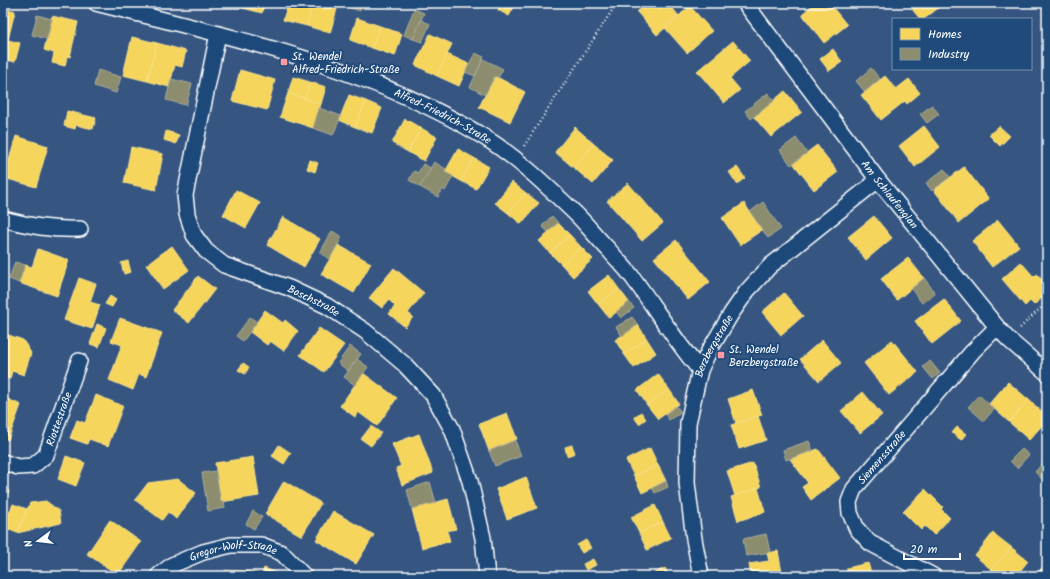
<svg xmlns="http://www.w3.org/2000/svg" width="1050" height="579" viewBox="0 0 1050 579" font-family="Kalam,sans-serif">
  <style>
    .homes { fill: #f6d55c; stroke: #f9e28d }
    .industry { fill: #8c8c6e; stroke: #aeae9a }
    .lines { fill: none; stroke-linecap: round; stroke-linejoin: round }
    .minor-casing { stroke: #fff; stroke-width: 18 }
    .path { stroke: #fff; stroke-width: 2.5; stroke-dasharray: 1 3; stroke-linecap: butt }
    .minor { stroke: #1f4a7a; stroke-width: 15 }
    .poi-dot { fill: #ff9aa2; stroke: #1f4a7a; stroke-width: 1.5 }
    .labels { text-anchor: middle; stroke-width: 4; stroke-linejoin: round; paint-order: stroke }
    .poi-label { font-size: 11px; fill: #fff; stroke: #1f4a7a; text-anchor: start }
    .street-label { font-size: 11px; fill: #fff; stroke: #1f4a7a }
  </style>
  <rect width="100%" height="100%" fill="#365681"/>
  <filter id="ink" filterUnits="userSpaceOnUse"><feTurbulence type="fractalNoise" baseFrequency=".025" numOctaves="2"/><feDisplacementMap in="SourceGraphic" scale="8" xChannelSelector="R" yChannelSelector="G"/><feConvolveMatrix kernelMatrix="1 2 1 2 8 2 1 2 1" color-interpolation-filters="sRGB"/></filter>
  <g filter="url(#ink)">
    <g class="homes">
      <polygon points="240,3 264,3 262,13 239,7"/>
      <polygon points="288,3 313,3 307,26 283,20"/>
      <polygon points="313,3 337,9 330,33 307,26"/>
      <polygon points="501,3 507,3 514,7 509,16 498,10"/>
      <polygon points="647,3 668,3 679,16 657,35 637,12"/>
      <polygon points="815,3 829,3 847,25 824,43 802,14"/>
      <polygon points="919,3 938,3 941,6 924,19 920,19 912,9"/>
      <polygon points="690,6 712,31 687,53 665,28"/>
      <polygon points="3,8 15,11 8,40 20,43 15,62 3,59"/>
      <polygon points="52,16 78,22 70,57 67,56 65,66 52,63 54,53 44,50"/>
      <polygon points="357,18 380,26 372,48 350,40"/>
      <polygon points="380,26 402,34 395,56 372,48"/>
      <polygon points="430,34 452,44 437,76 415,65"/>
      <polygon points="132,37 157,43 147,81 123,75"/>
      <polygon points="733,41 750,61 730,78 740,90 724,103 697,71"/>
      <polygon points="157,43 186,51 182,67 175,65 169,87 147,81"/>
      <polygon points="833,49 842,62 829,71 820,59"/>
      <polygon points="447,54 469,64 459,86 437,76"/>
      <polygon points="240,70 275,80 267,110 232,101"/>
      <polygon points="495,76 525,92 510,122 479,107"/>
      <polygon points="885,76 896,89 909,79 920,93 907,104 905,101 881,120 861,95"/>
      <polygon points="293,77 310,82 305,99 288,93"/>
      <polygon points="310,82 326,87 321,104 305,99"/>
      <polygon points="785,91 802,112 771,137 754,117"/>
      <polygon points="288,93 321,104 313,128 280,117"/>
      <polygon points="349,95 366,101 355,127 339,120"/>
      <polygon points="366,101 382,108 372,133 355,127"/>
      <polygon points="67,111 96,118 93,129 76,125 75,129 64,126"/>
      <polygon points="405,119 421,128 408,152 392,143"/>
      <polygon points="924,126 940,147 915,167 899,146"/>
      <polygon points="999,126 1010,136 1000,146 989,135"/>
      <polygon points="575,127 594,144 574,168 555,152"/>
      <polygon points="421,128 437,137 424,161 408,152"/>
      <polygon points="166,131 179,135 176,144 164,140"/>
      <polygon points="16,136 48,146 36,187 4,178"/>
      <polygon points="594,144 613,160 593,184 574,168"/>
      <polygon points="817,145 838,172 814,190 793,163"/>
      <polygon points="131,147 163,154 156,190 124,183"/>
      <polygon points="458,149 474,158 461,181 445,172"/>
      <polygon points="474,158 489,167 476,189 461,181"/>
      <polygon points="310,160 318,163 315,172 307,169"/>
      <polygon points="737,167 745,178 737,184 729,172"/>
      <polygon points="964,167 989,199 959,223 934,190"/>
      <polygon points="512,182 526,193 508,213 495,203"/>
      <polygon points="628,183 663,223 642,241 607,201"/>
      <polygon points="236,190 260,203 246,228 223,215"/>
      <polygon points="526,193 539,203 521,224 508,213"/>
      <polygon points="744,203 762,230 740,245 722,218"/>
      <polygon points="874,216 892,238 866,260 848,237"/>
      <polygon points="283,217 320,239 304,267 267,245"/>
      <polygon points="998,220 1019,246 992,267 972,241"/>
      <polygon points="558,223 570,235 550,253 539,241"/>
      <polygon points="570,235 581,247 562,265 550,253"/>
      <polygon points="676,240 710,282 688,300 654,258"/>
      <polygon points="338,245 371,263 354,293 321,274"/>
      <polygon points="172,246 189,270 163,289 146,265"/>
      <polygon points="581,247 593,259 573,277 562,265"/>
      <polygon points="38,249 69,260 57,296 19,283 25,265 32,267"/>
      <polygon points="908,258 924,278 897,300 881,279"/>
      <polygon points="128,261 131,272 124,274 121,263"/>
      <polygon points="1021,262 1034,277 1037,274 1047,286 1041,292 1044,296 1034,305 1030,301 1025,306 1002,279"/>
      <polygon points="394,268 424,293 408,313 413,317 405,327 389,314 395,306 389,300 382,308 369,298"/>
      <polygon points="609,275 619,289 598,304 588,291"/>
      <polygon points="198,276 215,289 189,323 172,310"/>
      <polygon points="79,278 96,284 90,302 100,305 92,329 64,320"/>
      <polygon points="619,289 629,302 609,318 598,304"/>
      <polygon points="784,293 803,316 781,335 762,312"/>
      <polygon points="110,296 116,300 112,307 105,304"/>
      <polygon points="944,299 961,321 932,344 915,321"/>
      <polygon points="265,310 283,323 285,320 298,331 284,351 270,341 267,345 250,332"/>
      <polygon points="120,318 162,333 146,377 139,374 133,390 109,380 122,345 111,341"/>
      <polygon points="97,324 106,328 99,347 90,344"/>
      <polygon points="638,325 647,339 624,354 615,340"/>
      <polygon points="319,328 344,345 324,372 300,355"/>
      <polygon points="3,333 23,340 31,353 24,375 12,371 10,379 3,377"/>
      <polygon points="647,339 656,353 634,368 624,354"/>
      <polygon points="822,340 841,363 819,381 800,359"/>
      <polygon points="892,340 918,372 889,395 864,363"/>
      <polygon points="243,363 249,367 245,374 238,370"/>
      <polygon points="363,373 397,398 377,426 358,412 355,417 340,406"/>
      <polygon points="658,374 669,389 647,405 637,390"/>
      <polygon points="1008,382 1029,400 1009,422 989,404"/>
      <polygon points="669,389 679,404 658,419 647,405"/>
      <polygon points="753,390 762,415 736,423 728,399"/>
      <polygon points="863,392 882,415 860,433 841,411"/>
      <polygon points="96,395 123,406 108,446 89,439 87,444 70,438 77,420 85,423"/>
      <polygon points="3,397 21,405 8,440 3,438"/>
      <polygon points="1029,400 1047,416 1047,420 1029,440 1009,422"/>
      <polygon points="641,412 646,419 639,424 634,417"/>
      <polygon points="507,413 517,439 489,451 479,424"/>
      <polygon points="758,416 766,440 739,449 731,425"/>
      <polygon points="371,426 381,433 371,446 361,439"/>
      <polygon points="957,427 966,434 961,440 952,433"/>
      <polygon points="419,434 433,473 402,485 396,468 401,466 392,444"/>
      <polygon points="279,445 291,453 284,464 272,456"/>
      <polygon points="572,445 575,453 567,456 565,447"/>
      <polygon points="650,448 658,465 634,476 626,460"/>
      <polygon points="818,449 840,478 811,500 802,487 808,483 790,459"/>
      <polygon points="66,456 85,463 76,486 58,479"/>
      <polygon points="253,457 259,496 221,502 215,463"/>
      <polygon points="753,463 761,487 735,496 727,471"/>
      <polygon points="658,465 666,481 642,493 634,476"/>
      <polygon points="526,477 537,508 507,519 496,489"/>
      <polygon points="178,479 196,493 176,519 168,512 162,520 135,500 148,483"/>
      <polygon points="284,481 321,503 302,536 265,514"/>
      <polygon points="3,488 9,491 3,503"/>
      <polygon points="758,488 765,512 738,521 731,497"/>
      <polygon points="925,489 943,507 941,509 950,518 934,535 925,526 921,530 903,512"/>
      <polygon points="448,499 456,529 447,531 450,541 422,548 412,509"/>
      <polygon points="46,501 59,511 61,523 17,533 30,503"/>
      <polygon points="13,504 27,509 17,533 3,527"/>
      <polygon points="655,505 663,522 639,533 631,517"/>
      <polygon points="333,511 374,535 356,564 316,540"/>
      <polygon points="110,520 141,542 118,575 87,554"/>
      <polygon points="663,522 671,538 647,550 639,533"/>
      <polygon points="993,533 1011,547 992,570 975,556"/>
      <polygon points="586,540 591,548 582,553 577,545"/>
      <polygon points="1011,547 1028,561 1016,576 1000,576 992,570"/>
      <polygon points="778,551 782,573 775,574 775,576 751,576 749,564 769,561 767,553"/>
      <polygon points="593,559 596,565 586,570 583,564"/>
      <polygon points="868,563 872,576 847,576 847,568"/>
      <polygon points="1046,563 1047,564 1047,576 1035,576"/>
      <polygon points="264,568 285,576 241,576 241,571 262,574"/>
      <polygon points="665,568 669,576 648,576"/>
    </g>
    <g class="industry">
      <polygon points="339,3 363,3 360,11 339,4"/>
      <polygon points="414,9 424,13 413,39 404,35"/>
      <polygon points="37,15 52,19 47,39 32,35"/>
      <polygon points="421,20 430,24 422,42 413,39"/>
      <polygon points="475,53 484,57 475,76 465,72"/>
      <polygon points="483,59 503,69 498,78 495,76 485,95 470,87"/>
      <polygon points="871,68 880,79 865,92 856,81"/>
      <polygon points="98,70 121,77 116,93 94,86"/>
      <polygon points="171,79 192,84 186,105 166,100"/>
      <polygon points="768,93 774,101 751,119 745,111"/>
      <polygon points="932,105 939,114 927,123 920,114"/>
      <polygon points="319,108 341,116 333,135 313,128"/>
      <polygon points="796,138 807,153 791,165 780,150"/>
      <polygon points="434,162 446,169 445,172 453,176 445,191 442,189 438,197 420,187"/>
      <polygon points="423,164 431,168 420,187 409,180 414,171 418,173"/>
      <polygon points="944,169 950,177 932,191 926,183"/>
      <polygon points="763,202 781,229 768,238 750,212"/>
      <polygon points="552,216 558,223 548,232 542,226"/>
      <polygon points="332,231 342,237 330,259 320,253"/>
      <polygon points="15,262 25,265 19,283 9,279"/>
      <polygon points="924,278 935,293 922,303 911,289"/>
      <polygon points="629,302 634,308 621,318 616,312"/>
      <polygon points="250,317 257,322 243,341 236,336"/>
      <polygon points="632,317 638,325 622,336 616,327"/>
      <polygon points="350,346 361,354 348,371 338,363"/>
      <polygon points="357,359 368,367 355,385 344,377"/>
      <polygon points="930,361 940,373 933,379 923,367"/>
      <polygon points="979,395 994,409 984,421 968,407"/>
      <polygon points="676,406 681,412 669,420 665,414"/>
      <polygon points="515,440 521,456 495,466 489,451"/>
      <polygon points="809,441 813,451 786,460 783,450"/>
      <polygon points="1022,449 1029,455 1017,468 1010,461"/>
      <polygon points="1047,458 1047,478 1044,481 1035,472"/>
      <polygon points="216,471 221,502 224,501 225,508 208,511 202,473"/>
      <polygon points="666,481 668,487 655,493 652,488"/>
      <polygon points="430,482 436,503 412,509 407,490"/>
      <polygon points="253,511 262,517 254,529 246,524"/>
      <polygon points="766,534 770,552 746,556 743,539"/>
      <polygon points="225,570 241,571 241,576 224,576"/>
    </g>
    <g class="lines">
      <defs>
        <g id="minor">
          <path id="s1" d="M96,3C228,37 366,65 484,137C518,158 548,187 577,215C588,226 598,239 609,250C617,260 626,268 633,278C656,309 675,341 700,370"/>
          <path id="s2" d="M745,3L878,180L997,327L1008,339L1047,373"/>
          <path id="s3" d="M218,34L185,195L187,214L194,235L206,251L224,265L289,288L327,306L365,331L404,364L433,395L452,429L470,481L483,538L487,576"/>
          <path d="M3,219C30,226 52,230 80,229"/>
          <path id="s4" d="M3,462L18,467L33,466L46,455L79,361"/>
          <path id="s5" d="M158,576L172,565L203,552L231,545H261L282,553L304,576"/>
          <path id="s6" d="M701,576L694,539L687,483L688,423L700,370L709,351L731,314L747,291L770,266L878,180"/>
          <path id="s7" d="M933,576L870,543L857,529L850,513L849,502L854,489L973,351L997,327"/>
        </g>
      </defs>
      <use href="#minor" class="minor-casing"/>
      <g class="path">
        <polyline points="524,146 617,3"/>
        <polyline points="1020,328 1047,302"/>
      </g>
      <use href="#minor" class="minor"/>
    </g>
  </g>
  <g class="poi-dot">
    <rect x="280" y="58" width="8" height="8" rx="2"/>
    <rect x="717" y="351" width="8" height="8" rx="2"/>
  </g>
  <g class="labels">
    <g class="poi-label">
      <text x="292" y="60">St. Wendel<tspan x="292" dy="13">Alfred-Friedrich-Straße</tspan></text>
      <text x="729" y="353">St. Wendel<tspan x="729" dy="13">Berzbergstraße</tspan></text>
    </g>
    <g class="street-label">
      <text dy="4" stroke="none"><textPath href="#s1" startOffset="366">Alfred-Friedrich-Straße</textPath></text>
      <text dy="4" stroke="none"><textPath href="#s2" startOffset="240">Am Schlaufenglan</textPath></text>
      <text dy="4" stroke="none"><textPath href="#s3" startOffset="345">Boschstraße</textPath></text>
      <text dy="4" stroke="none"><textPath href="#s6" startOffset="236">Berzbergstraße</textPath></text>
      <text dy="4" stroke="none"><textPath href="#s4" startOffset="86">Riottestraße</textPath></text>
      <text dy="4" stroke="none"><textPath href="#s7" startOffset="175">Siemensstraße</textPath></text>
      <text dy="4" stroke="none"><textPath href="#s5" startOffset="82">Gregor-Wolf-Straße</textPath></text>
    </g>
  </g>
  <rect width="1050" height="579" fill="none" stroke="#1f4a7a" stroke-width="16"/>
  <rect x="8" y="8" width="1034" height="563" fill="none" stroke="#fff" stroke-width="1.5" filter="url(#ink)"/>
  <rect x="892" y="18" width="140" height="52" fill="#1f4a7a" stroke="#7992af"/>
  <rect x="900" y="28" width="20" height="12" fill="#f6d55c" stroke="#7992af"/>
  <text x="928" y="38" font-size="12" fill="#ffffff">Homes</text>
  <rect x="900" y="48" width="20" height="12" fill="#8c8c6e" stroke="#7992af"/>
  <text x="928" y="58" font-size="12" fill="#ffffff">Industry</text>
  <g transform="translate(38 541) rotate(255)" stroke="#1f4a7a" stroke-width="3" paint-order="stroke">
  <path d="M0-3L7 15L0 10L-7 15Z" fill="#ffffff"/>
  <text y="-6" font-size="11" font-weight="bold" text-anchor="middle" fill="#ffffff">N</text>
  </g>
  <path d="M904 553v6h56v-6" fill="none" stroke="#ffffff" stroke-width="2"/>
  <text x="910" y="553" font-size="12" fill="#ffffff" stroke="#1f4a7a" stroke-width="3" paint-order="stroke">20 m</text>
</svg>
